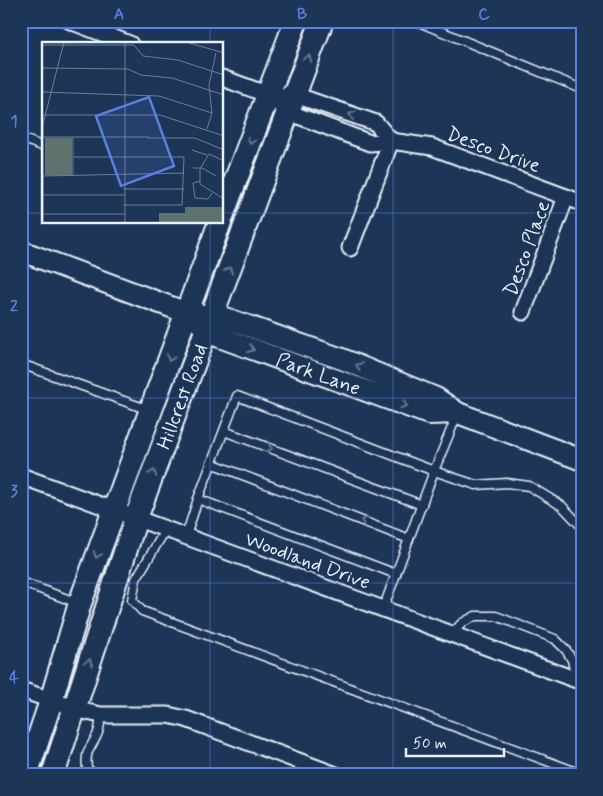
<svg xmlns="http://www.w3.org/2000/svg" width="603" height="796" viewBox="0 0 603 796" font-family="Mynerve,sans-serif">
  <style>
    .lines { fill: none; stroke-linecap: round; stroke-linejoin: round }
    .service-casing { stroke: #e8f1f8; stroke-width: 11 }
    .minor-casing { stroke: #e8f1f8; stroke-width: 19 }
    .tertiary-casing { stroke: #e8f1f8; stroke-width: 24 }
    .secondary-casing { stroke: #e8f1f8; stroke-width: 26 }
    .service { stroke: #1d3557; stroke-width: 8 }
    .minor { stroke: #1d3557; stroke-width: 15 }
    .tertiary { stroke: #1d3557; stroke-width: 20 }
    .secondary { stroke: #1d3557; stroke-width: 22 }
    .oneway { stroke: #64778f }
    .grid { fill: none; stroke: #5a7fe2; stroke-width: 1; stroke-opacity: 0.55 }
    .labels { text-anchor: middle; stroke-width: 5; stroke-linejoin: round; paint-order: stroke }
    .street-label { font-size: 20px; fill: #e8f1f8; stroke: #1d3557 }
    .inset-road { fill: none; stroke: #6e8097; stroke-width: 1 }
    .view { fill: #5a7fe2; fill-opacity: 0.15; stroke: #5a7fe2; stroke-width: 2.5 }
    .inset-edge { fill: none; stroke: #e8f1f8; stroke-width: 2.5 }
    .neatline { fill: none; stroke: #5a7fe2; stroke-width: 2 }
    .grid-label { font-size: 16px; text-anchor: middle; font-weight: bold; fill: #5a7fe2 }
  </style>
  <rect width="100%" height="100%" fill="#1d3557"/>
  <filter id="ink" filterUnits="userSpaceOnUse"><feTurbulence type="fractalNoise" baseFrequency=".02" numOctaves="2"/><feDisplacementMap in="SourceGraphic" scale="10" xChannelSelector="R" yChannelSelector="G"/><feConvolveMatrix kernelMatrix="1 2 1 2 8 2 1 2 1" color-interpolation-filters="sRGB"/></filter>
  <g filter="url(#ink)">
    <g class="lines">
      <defs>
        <g id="service">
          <polyline points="416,21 582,89"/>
          <polyline points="21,138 44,147"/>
          <polyline points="21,364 149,410"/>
          <polygon points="237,396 434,471 396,574 198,499"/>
          <polyline points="457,415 434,471 476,485 507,483 529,486 562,506 582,527"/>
          <polyline points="224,431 422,505"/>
          <polyline points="211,463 409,539"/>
          <polyline points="166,529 136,579 132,600 142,611 582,774"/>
          <polyline points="186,536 198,499"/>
          <polyline points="21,582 78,603"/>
          <polyline points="383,609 396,574"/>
          <polyline points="451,635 462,623 475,616 496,616 555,639 566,650 572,660 576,680"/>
          <path d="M94,775L87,768C85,750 90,750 97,735C100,729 100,722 101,715"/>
        </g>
        <g id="minor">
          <polyline points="70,21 130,44"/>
          <polyline points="222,78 269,95 288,112 370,143 391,141 432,147 582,203"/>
          <polyline points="286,95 295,95 376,123 391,141"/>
          <polyline points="350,248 391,141"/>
          <polyline points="523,312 566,197"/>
          <polyline points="21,476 582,682"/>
          <polyline points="21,690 87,712 101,715 168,715 186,719 336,775"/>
        </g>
        <g id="tertiary">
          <polyline points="21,251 187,313 225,318 342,359 436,398 458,413 582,460"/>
          <path id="s1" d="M195,319L217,336L429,414L458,413"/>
        </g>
        <g id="secondary">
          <polyline points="222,216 296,21"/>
          <polyline points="26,775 51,701 80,603 220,222"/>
          <path id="s2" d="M53,775L136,518L322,21"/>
        </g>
      </defs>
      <use href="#service" class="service-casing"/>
      <use href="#minor" class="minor-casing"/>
      <use href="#tertiary" class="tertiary-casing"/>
      <use href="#secondary" class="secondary-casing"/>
      <use href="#service" class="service"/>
      <use href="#minor" class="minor"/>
      <use href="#tertiary" class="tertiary"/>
      <use href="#secondary" class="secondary"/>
    </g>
    <defs><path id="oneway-chevron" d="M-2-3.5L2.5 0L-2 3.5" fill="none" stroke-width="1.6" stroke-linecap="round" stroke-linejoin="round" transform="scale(1.25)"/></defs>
    <g class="oneway">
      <use href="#oneway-chevron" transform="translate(308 58) rotate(-70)"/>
      <use href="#oneway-chevron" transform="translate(352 115) rotate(-160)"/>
      <use href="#oneway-chevron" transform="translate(251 141) rotate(111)"/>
      <use href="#oneway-chevron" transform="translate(229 270) rotate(-70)"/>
      <use href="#oneway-chevron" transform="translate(251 349) rotate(20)"/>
      <use href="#oneway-chevron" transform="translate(170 358) rotate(111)"/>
      <use href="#oneway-chevron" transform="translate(359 366) rotate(-157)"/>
      <use href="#oneway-chevron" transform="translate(404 405) rotate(20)"/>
      <use href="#oneway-chevron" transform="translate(269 448) rotate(21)"/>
      <use href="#oneway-chevron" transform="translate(153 473) rotate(-70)"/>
      <use href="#oneway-chevron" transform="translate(364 521) rotate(-159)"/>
      <use href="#oneway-chevron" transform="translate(97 555) rotate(110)"/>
      <use href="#oneway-chevron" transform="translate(89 662) rotate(-72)"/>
    </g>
  </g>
  <path class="grid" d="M210,21V44M393,21V775M21,213H44M222,213H582M210,222V775M21,398H582M21,583H582"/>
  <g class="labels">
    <g class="street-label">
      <text transform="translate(494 149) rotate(20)" y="7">Desco Drive</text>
      <text transform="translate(526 248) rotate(-70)" y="7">Desco Place</text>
      <text dy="7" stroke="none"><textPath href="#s1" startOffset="136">Park Lane</textPath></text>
      <text dy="7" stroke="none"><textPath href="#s2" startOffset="400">Hillcrest Road</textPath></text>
      <text transform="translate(308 560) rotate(20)" y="7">Woodland Drive</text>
    </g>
  </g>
  <g transform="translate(42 42)">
    <rect width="181" height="181" fill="#1d3557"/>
    <path d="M3,96H30V133H3Z" fill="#5e736e"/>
    <path d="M143,165H181V181H117V171H143Z" fill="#5e736e"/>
    <path d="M5 123a8 8 0 1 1 16 0a8 8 0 1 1-16 0Z" fill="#5e736e"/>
    <path class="inset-road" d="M144,0L182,11M0,3H92M92,3L101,14L136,18L182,33M0,26L86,27L99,33L130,36L182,53M0,50L117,54L170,71M0,73H118L182,94M165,87L170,71L167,43L174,11M0,95H107M31,95V134M106,96H153L182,108M150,108L165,113M31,115H142L140,163H81M182,119L167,112L158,127V142L182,157M151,126H160L174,134M0,134L142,131M158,139L151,141L153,156L166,157L170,151M81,147H142M0,153H83M0,172H84M1,181V82L22,0M83,181V0"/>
    <path class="view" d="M107,55L132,124L79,144L54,74Z"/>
    <rect width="181" height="181" class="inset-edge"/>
  </g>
  <rect width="603" height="796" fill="none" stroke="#1d3557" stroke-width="55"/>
  <path d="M406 748v8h98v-8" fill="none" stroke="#e8f1f8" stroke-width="2.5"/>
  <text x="413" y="748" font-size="15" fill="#e8f1f8" stroke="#1d3557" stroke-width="4" paint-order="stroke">50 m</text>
  <rect x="28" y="28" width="548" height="740" class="neatline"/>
  <g class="grid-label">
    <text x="119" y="19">A</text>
    <text x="302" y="19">B</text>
    <text x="484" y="19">C</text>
    <text x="14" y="126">1</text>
    <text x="14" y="311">2</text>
    <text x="14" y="496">3</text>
    <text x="14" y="682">4</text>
  </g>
</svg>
